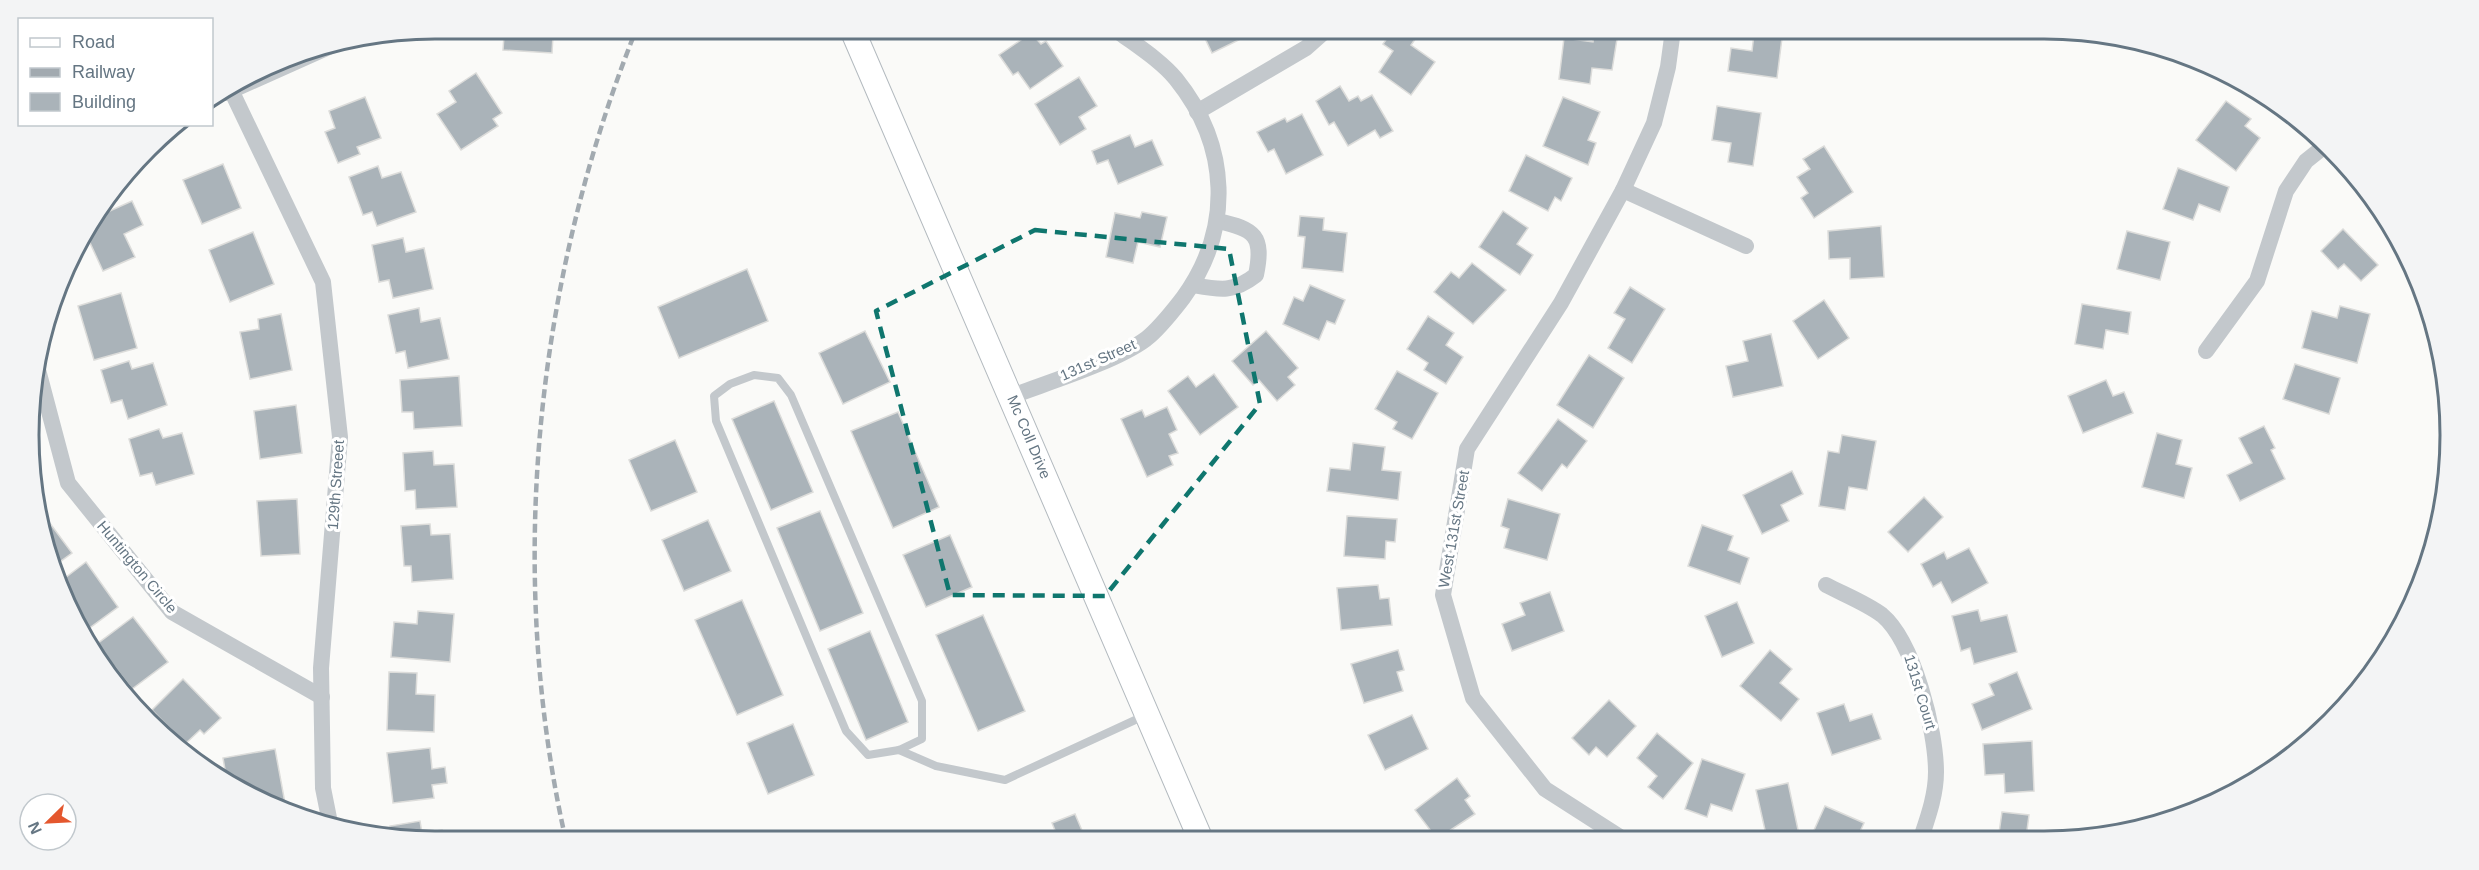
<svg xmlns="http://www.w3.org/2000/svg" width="2479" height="870" viewBox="0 0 2479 870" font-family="Helvetica,sans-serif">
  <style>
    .water { fill: url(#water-waves) }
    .building { fill: #aab3b9; stroke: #dcdcda; stroke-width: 1.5 }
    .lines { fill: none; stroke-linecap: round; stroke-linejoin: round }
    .secondary-casing { stroke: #b3babf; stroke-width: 26 }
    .lane { stroke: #c3c8cc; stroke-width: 8 }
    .street { stroke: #c3c8cc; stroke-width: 16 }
    .secondary { stroke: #fff; stroke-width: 24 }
    .rail { stroke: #a2aab0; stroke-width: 4.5; stroke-dasharray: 9 4.5; stroke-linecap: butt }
    .marked { fill: none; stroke: #0f766e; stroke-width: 4.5; stroke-dasharray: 12 8; stroke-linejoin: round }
    .labels { text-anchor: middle; stroke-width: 6; stroke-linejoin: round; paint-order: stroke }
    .street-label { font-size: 15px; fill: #657683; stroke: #fff }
    .rim { fill: none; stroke: #657683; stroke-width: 3 }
  </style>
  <defs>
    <pattern id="water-waves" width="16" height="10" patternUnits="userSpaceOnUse" patternTransform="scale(1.5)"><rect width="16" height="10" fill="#bbc7cb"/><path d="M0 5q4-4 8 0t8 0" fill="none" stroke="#9ca6aa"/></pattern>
  </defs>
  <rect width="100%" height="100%" fill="#fafaf8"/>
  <polygon class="water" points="2439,528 2424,571 2428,535"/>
  <g class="building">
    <polygon points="1392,31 1414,31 1418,35 1411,45 1435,62 1411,95 1379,72 1393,51 1383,44"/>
    <polygon points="1202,32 1245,32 1247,36 1212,53"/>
    <polygon points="1031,33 1041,44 1046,41 1063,66 1030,89 1018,72 1013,75 999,55"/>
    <polygon points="1754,34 1782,38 1777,78 1728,71 1731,48 1752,51"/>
    <polygon points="553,35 552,53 503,50 504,36"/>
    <polygon points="1594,36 1617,39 1612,70 1592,68 1590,84 1559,79 1564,38 1593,42"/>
    <polygon points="476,73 502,113 493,119 498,126 461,150 437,114 456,102 449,91"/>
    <polygon points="1079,77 1097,106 1079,117 1086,129 1060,145 1035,104"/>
    <polygon points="1340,86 1349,101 1358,96 1361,101 1372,95 1393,131 1380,138 1375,130 1348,146 1334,122 1329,125 1316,101"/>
    <polygon points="2263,95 2284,108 2276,113"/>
    <polygon points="365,97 381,138 357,147 360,154 338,163 325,132 335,128 329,111"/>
    <polygon points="1563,97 1600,112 1588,140 1596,143 1588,165 1543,146"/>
    <polygon points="2226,101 2251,119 2245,126 2260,138 2236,171 2196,140"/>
    <polygon points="1717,106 1761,113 1753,166 1728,162 1731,143 1712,140"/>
    <polygon points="1302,114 1323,155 1286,174 1274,149 1268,152 1257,132 1285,118 1287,122"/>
    <polygon points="1130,135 1135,147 1152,140 1163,165 1118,184 1108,160 1097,164 1092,151"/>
    <polygon points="1824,146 1853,192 1814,218 1801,198 1808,193 1797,177 1810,169 1803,159"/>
    <polygon points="1526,155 1572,178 1561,201 1555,197 1548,211 1509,191"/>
    <polygon points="223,164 241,208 202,224 183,180"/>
    <polygon points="378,166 382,178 401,172 416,212 377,226 372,212 363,215 349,177"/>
    <polygon points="2178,168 2229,187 2220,212 2199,204 2193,220 2163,209"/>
    <polygon points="132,201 143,225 124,234 135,257 103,271 85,232 98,211 101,210 103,214"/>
    <polygon points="1503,211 1528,228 1517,244 1533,255 1520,275 1479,247"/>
    <polygon points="1142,212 1167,217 1160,247 1138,242 1133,263 1106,257 1115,213 1140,218"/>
    <polygon points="1300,216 1324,218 1323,230 1347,233 1343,272 1302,268 1305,237 1298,236"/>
    <polygon points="1881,226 1884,277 1850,279 1850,258 1829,259 1828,231"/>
    <polygon points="2343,229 2378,265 2361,281 2344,264 2338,269 2321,251"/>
    <polygon points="2127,231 2170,242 2160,280 2117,269"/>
    <polygon points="253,232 274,284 230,302 209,250"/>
    <polygon points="403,238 406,252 424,248 433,289 393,298 389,280 379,282 372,245"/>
    <polygon points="1472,263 1506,290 1473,324 1434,292 1451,272 1459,278"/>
    <polygon points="747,269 768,321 679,358 658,307"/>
    <polygon points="1310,285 1345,300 1335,324 1327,321 1319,340 1283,324 1294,297 1303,301"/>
    <polygon points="1630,287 1665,309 1632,363 1608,348 1625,319 1614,313"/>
    <polygon points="121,293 137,348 94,360 78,306"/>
    <polygon points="1824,300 1849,338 1818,359 1793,321"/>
    <polygon points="2082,304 2131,312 2128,334 2106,330 2103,349 2075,344"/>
    <polygon points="2340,306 2370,314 2357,363 2302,348 2312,311 2337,318"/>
    <polygon points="419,308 421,322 440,318 449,359 408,368 405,351 396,353 388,315"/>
    <polygon points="281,314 292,370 250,379 240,332 259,329 258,319"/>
    <polygon points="1428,316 1454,333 1446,345 1463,357 1446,384 1424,370 1428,363 1407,349"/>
    <polygon points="865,331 890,382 843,404 819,353"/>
    <polygon points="1266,331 1298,368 1288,377 1295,385 1277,401 1259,380 1253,385 1232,361"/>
    <polygon points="1771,334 1783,386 1733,397 1726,366 1748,361 1743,341"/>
    <polygon points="1589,355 1624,378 1593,428 1557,405"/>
    <polygon points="129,361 132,369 153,363 167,405 128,419 122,400 111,403 101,370"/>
    <polygon points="2295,364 2340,378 2329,414 2283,399"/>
    <polygon points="1397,371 1438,393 1412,439 1393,429 1397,422 1375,409"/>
    <polygon points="1214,374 1238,407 1200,435 1168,391 1188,376 1196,387"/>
    <polygon points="459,376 462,426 414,429 413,412 402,412 400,380"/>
    <polygon points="2106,380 2113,396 2124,392 2133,413 2083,433 2068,396"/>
    <polygon points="774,401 813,492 771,510 732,419"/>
    <polygon points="296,405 302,453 260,459 254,411"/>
    <polygon points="1167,407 1177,430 1169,434 1178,453 1169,456 1173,465 1147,477 1121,419 1142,410 1145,417"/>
    <polygon points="898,412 939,507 893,528 851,431"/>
    <polygon points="1558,419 1587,441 1567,468 1562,464 1542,491 1518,473"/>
    <polygon points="2264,426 2275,448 2271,450 2285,479 2240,501 2227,475 2252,463 2239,438"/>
    <polygon points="159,429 163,438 182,433 194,474 156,485 152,473 140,476 129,439"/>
    <polygon points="2157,433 2182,440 2176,464 2192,468 2184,498 2142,487"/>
    <polygon points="1842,435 1876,441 1867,490 1849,487 1845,510 1819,506 1828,451 1839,453"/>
    <polygon points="675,440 697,492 651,511 629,460"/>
    <polygon points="1353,443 1385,447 1382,470 1401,472 1398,500 1327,491 1330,468 1350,470"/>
    <polygon points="433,451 434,465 454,464 457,507 416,509 415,490 405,491 403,453"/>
    <polygon points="1792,471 1803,494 1781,505 1789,521 1762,534 1743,495"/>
    <polygon points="1924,497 1943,517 1908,552 1888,532"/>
    <polygon points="297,499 300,554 261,556 257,501"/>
    <polygon points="1508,499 1560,514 1547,560 1504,548 1509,529 1501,526"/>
    <polygon points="820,511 863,613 820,631 777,528"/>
    <polygon points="43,514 72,553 54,566 42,540 39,517"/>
    <polygon points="1347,516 1397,519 1395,542 1386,541 1385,559 1344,556"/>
    <polygon points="708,520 731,571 684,591 662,540"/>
    <polygon points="430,524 431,535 450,534 453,579 412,582 411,566 404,566 401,526"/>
    <polygon points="1702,525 1733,536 1728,550 1749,558 1740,584 1688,566"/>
    <polygon points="950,535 972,587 926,607 903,555"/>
    <polygon points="1969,548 1988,583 1952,603 1941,582 1933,587 1921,564 1944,552 1947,559"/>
    <polygon points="86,562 118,607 84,632 61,581"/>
    <polygon points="1378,585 1380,599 1389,598 1392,625 1341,630 1337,588"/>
    <polygon points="1550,592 1564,631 1512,651 1502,624 1525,615 1520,603"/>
    <polygon points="742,600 783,695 737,715 695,620"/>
    <polygon points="1737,602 1754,643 1722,657 1705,616"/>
    <polygon points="1978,610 1981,621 2007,615 2017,652 1974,664 1970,648 1961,651 1952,616"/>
    <polygon points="418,611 454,614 450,662 391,657 394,622 417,624"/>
    <polygon points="983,615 1025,711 978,731 936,635"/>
    <polygon points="133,617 168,662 132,689 97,644"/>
    <polygon points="870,631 908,722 866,740 828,649"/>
    <polygon points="1398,650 1404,670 1397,672 1403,691 1364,703 1351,664"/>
    <polygon points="1770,650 1792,669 1780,683 1799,699 1781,721 1740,686"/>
    <polygon points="389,672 417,673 416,694 435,695 434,732 387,730"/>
    <polygon points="2017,672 2032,709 1982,730 1972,704 1994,695 1989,684"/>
    <polygon points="183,679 221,718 204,734 200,730 185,744 152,710"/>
    <polygon points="1609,700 1636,726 1607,757 1596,747 1589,755 1572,738"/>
    <polygon points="1844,704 1850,721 1872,714 1881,739 1832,755 1817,713"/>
    <polygon points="1412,715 1428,749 1385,770 1368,735"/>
    <polygon points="793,724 814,775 768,794 747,743"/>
    <polygon points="1657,733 1693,763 1663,799 1648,787 1657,776 1637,758"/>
    <polygon points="2032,741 2034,791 2005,793 2004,774 1985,775 1983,744"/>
    <polygon points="430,748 432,769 445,767 447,783 432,785 434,798 393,803 387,753"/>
    <polygon points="275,749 285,803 278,804 227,781 223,758"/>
    <polygon points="1702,759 1745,774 1732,811 1711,804 1707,817 1685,809"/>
    <polygon points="1457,778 1470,796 1465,800 1475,814 1437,839 1415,810"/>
    <polygon points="1788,783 1800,839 1767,839 1756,790"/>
    <polygon points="1825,806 1864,823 1857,838 1810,839"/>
    <polygon points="2002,812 2029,815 2026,838 1974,838 1975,831 1999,833"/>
    <polygon points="1075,814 1086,840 1059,840 1052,823"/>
    <polygon points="420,821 422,833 442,830 444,841 391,836 390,826"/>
  </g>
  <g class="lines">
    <defs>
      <polyline id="secondary" points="854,34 1201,840"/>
    </defs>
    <use href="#secondary" class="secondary-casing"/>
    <g class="lane">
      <polygon points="754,375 778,378 791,395 922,701 922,739 899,750 868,755 846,731 716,421 714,396 730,384"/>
      <polyline points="899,750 936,766 1005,780 1146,715"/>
    </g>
    <g class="street">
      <polyline points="231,90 323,282 340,437 321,668 323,788 331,828"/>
      <polyline points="226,93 349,38"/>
      <polyline points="1197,112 1306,48 1324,32"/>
      <polyline points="1623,190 1746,246"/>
      <path d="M1193,285C1220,290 1233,293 1256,275C1264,236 1255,229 1218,221"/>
      <polyline points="2206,351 2257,281 2286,191 2306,161 2326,145"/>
      <polyline points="37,366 68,483 172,612 322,697"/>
      <path d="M1012,396C1049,382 1115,362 1146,339C1160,328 1172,312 1183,298C1233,229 1230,146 1176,79C1161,61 1139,47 1120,33"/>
      <path d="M1826,585C1843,594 1866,603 1882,615C1914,642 1936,731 1936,772C1936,795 1928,817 1921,838"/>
      <polyline points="1623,839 1545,789 1473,698 1443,595 1467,449 1561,303 1623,190 1654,123 1668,67 1673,30"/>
    </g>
    <use href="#secondary" class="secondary"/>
    <path class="rail" d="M566,841C506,576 534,288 634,35"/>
  </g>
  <path class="marked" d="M1035,230L1229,249L1260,404L1105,596L950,595L876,311Z"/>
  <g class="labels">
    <g class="street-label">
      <text transform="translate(1098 360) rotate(-24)" y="5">131st Street</text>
      <text transform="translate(1029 437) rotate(67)" y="5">Mc Coll Drive</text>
      <text transform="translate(336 485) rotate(-86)" y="5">129th Streeet</text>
      <text transform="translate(1454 529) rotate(-80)" y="5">West 131st Street</text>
      <text transform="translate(137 567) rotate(50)" y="5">Huntington Circle</text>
      <text transform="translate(1920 692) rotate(73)" y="5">131st Court</text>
    </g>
  </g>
  <path d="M0 0H2479V870H0ZM435 39H2044A396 396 0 0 1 2440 435V435A396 396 0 0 1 2044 831H435A396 396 0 0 1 39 435V435A396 396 0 0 1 435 39Z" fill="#f3f4f5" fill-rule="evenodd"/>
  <path class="rim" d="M435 39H2044A396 396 0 0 1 2440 435V435A396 396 0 0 1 2044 831H435A396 396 0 0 1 39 435V435A396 396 0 0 1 435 39Z"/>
  <rect x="18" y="18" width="195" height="108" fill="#ffffff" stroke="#c1c8cd" stroke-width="1.5"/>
  <rect x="30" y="38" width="30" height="9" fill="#ffffff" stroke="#c1c8cd" stroke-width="1.5"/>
  <text x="72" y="48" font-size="18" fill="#657683">Road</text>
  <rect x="30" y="68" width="30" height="9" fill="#a2aab0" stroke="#c1c8cd" stroke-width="1.5"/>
  <text x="72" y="78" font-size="18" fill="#657683">Railway</text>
  <rect x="30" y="93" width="30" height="18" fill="#aab3b9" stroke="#c1c8cd" stroke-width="1.5"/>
  <text x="72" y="108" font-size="18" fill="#657683">Building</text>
  <g transform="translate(48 822) rotate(246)"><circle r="28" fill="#ffffff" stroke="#c1c8cd" stroke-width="1.5"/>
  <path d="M0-4.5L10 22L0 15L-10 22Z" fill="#e4572e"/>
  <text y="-9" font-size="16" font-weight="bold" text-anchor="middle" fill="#657683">N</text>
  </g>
</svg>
